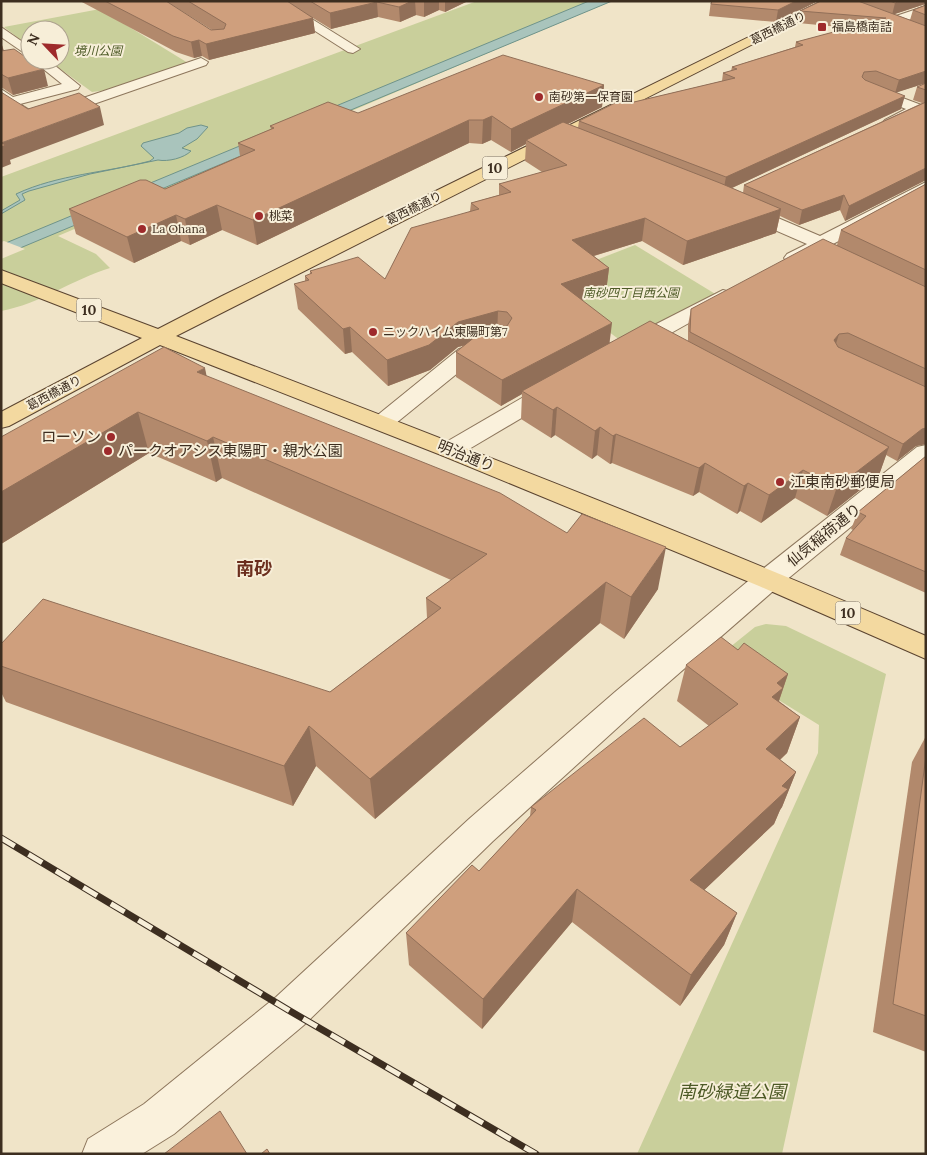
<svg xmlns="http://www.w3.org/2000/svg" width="927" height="1155" viewBox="0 0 927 1155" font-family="Lora,'Noto Sans JP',serif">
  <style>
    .green { fill: #c9cf9b }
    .water { fill: #a9c4bc; stroke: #6f938a }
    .pier { fill: #f0e4c8 }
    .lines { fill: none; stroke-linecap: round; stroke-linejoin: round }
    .minor-casing { stroke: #8d765c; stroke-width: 2 }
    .major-casing { stroke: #5b4430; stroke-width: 2 }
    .minor { fill: #faf1dc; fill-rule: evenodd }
    .major { fill: #f3d9a0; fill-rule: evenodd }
    .rail-casing { stroke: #3d2e20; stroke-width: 7 }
    .rail { stroke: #f7eed8; stroke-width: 5; stroke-dasharray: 16; stroke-linecap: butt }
    .wall { fill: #b2896c }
    .shaded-wall { fill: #916f58 }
    .building { fill: #cf9f7d; stroke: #916f58 }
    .poi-dot { fill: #9e2a2b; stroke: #f7eed8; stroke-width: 2 }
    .labels { text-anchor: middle; stroke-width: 4; stroke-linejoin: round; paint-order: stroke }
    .far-poi-label { font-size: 12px; fill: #3d2e20; stroke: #f7eed8; text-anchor: start }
    .far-street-label { font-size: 12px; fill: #3d2e20; stroke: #f7eed8 }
    .far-park-label { font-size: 12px; font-style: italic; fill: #4d5a26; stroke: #f7eed8 }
    .shield { fill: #f7eed8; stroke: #756857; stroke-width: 1 }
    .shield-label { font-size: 14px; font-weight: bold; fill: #3d2e20 }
    .poi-label { font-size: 15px; fill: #3d2e20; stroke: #f7eed8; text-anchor: start }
    .street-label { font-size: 15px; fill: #3d2e20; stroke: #f7eed8 }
    .quarter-label { font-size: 18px; font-weight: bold; fill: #6b2e1e; stroke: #f7eed8 }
    .near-park-label { font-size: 18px; font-style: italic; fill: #4d5a26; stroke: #f7eed8 }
  </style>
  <rect width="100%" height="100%" fill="#f0e4c8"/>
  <g class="green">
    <path d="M477,1H610L58,236L96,254L110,268C73,279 40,304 1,311V177Z"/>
    <polygon points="100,9 188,63 108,90 92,92 48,60 60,60 60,30 30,30 30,47 4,27"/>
    <polygon points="635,245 717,295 625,344 542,281"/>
    <polygon points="766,624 786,626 886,674 782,1154 637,1154 818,753 819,725 714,660 755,627"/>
  </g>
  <g class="water">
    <polygon points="589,1 612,1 1,256 1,245"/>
    <path d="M201,125L208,127L197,139L182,148L191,151C184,158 168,162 158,160L90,174L29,191L22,194L25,200L1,214V211L20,200L16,194C59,174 105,173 150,161L154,158L141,146L143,143L179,133L187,128Z"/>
  </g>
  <polygon class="pier" points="4,241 25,249 1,259 1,242"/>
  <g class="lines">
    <defs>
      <g id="minor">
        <polygon points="268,1 283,1 360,49 353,53 348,52"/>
        <polygon points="926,6 926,14 891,26 885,22 887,19"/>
        <polygon points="1,27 30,47 30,57 1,37"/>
        <polygon points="201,58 208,62 206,65 39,123 29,123 7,107 1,108 1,89 13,97 62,84 32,60 48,60 80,86 78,89 20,104 36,114"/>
        <polygon points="868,85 924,106 926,110 895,126 885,126 882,123 885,120 906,109 863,92 861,89 863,86"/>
        <polygon points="926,182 926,194 833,244 841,252 839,256 832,258 819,252 801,262 787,262 784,258 787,254 807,244 738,214 735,210 738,206 750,206 820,236"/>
        <polygon points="723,290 730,292 733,296 730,300 639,351 631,352 623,351 620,346 623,341"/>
        <polygon points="488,342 496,343 499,348 496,353 475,359 390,428 382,430 374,428 370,423 374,418 459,349"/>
        <polygon points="554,382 562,384 565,389 562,394 459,455 450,457 441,455 438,450 441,445 546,384"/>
        <polygon points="926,445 926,465 779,586 637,710 493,841 304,1025 174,1134 142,1154 82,1154 88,1139 144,1104 276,997 469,819 615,692 759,572 917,447"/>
      </g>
      <path id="major" d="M822,1H838L176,336C427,433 679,529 926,636V659L759,586L441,455L160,345L9,426L1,428V412L142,338L1,283V270L158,329L222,296Z"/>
    </defs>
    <use href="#minor" class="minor-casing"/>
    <use href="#major" class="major-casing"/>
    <use href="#minor" class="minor"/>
    <use href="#major" class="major"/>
    <defs>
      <polyline id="rail" points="1,838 290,1011 536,1154"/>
    </defs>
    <use href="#rail" class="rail-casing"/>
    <use href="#rail" class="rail"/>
  </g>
  <g class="wall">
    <polygon points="80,1 166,1 211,30 212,30 166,1 468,1 445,12 439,10 424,17 416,15 400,22 378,17 331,29 313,18 315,33 209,60 202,56 194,58 176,52"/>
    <polygon points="711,1 818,1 776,22 709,16"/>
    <polygon points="821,1 926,1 926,4 894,14 910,20 913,10 926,5 926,83 897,92 901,109 732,188 743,193 744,185 922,103 913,100 917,87 926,83 926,180 845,221 840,210 799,225 780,216 776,233 683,265 642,241 594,256 609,268 606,292 582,300 610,343 688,341 688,325 691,309 837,245 841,230 926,184 926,444 916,446 897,461 886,455 879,475 827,516 795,498 761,523 740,511 737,514 699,492 693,496 612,463 610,464 597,455 592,459 555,435 551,438 521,419 522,394 501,406 456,377 456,352 463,346 458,347 430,370 388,386 352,352 345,354 298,309 294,284 305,281 305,276 310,274 310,271 385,279 470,211 471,203 499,195 499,184 542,172 525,161 526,144 511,152 491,140 482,144 469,143 257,245 222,230 190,245 181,241 134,263 76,234 69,209 165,189 240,156 238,143 271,129 270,126 358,113 604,85 602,107 568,124 578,128 579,121 634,102 722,81 723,73 731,71 732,67 795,47 796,42 850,28 798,23 800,11"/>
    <polygon points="1,42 4,51 48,86 13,95 1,87"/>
    <polygon points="206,376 658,589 624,639 600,623 375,819 316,766 293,806 6,702 1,692 1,644 330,692 427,618 426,598 451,580 222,478 216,482 149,453 1,544 1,437"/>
    <polygon points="926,456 926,593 840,555 846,538 853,530 851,529 858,512"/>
    <polygon points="738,650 788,674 779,701 800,717 787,753 780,760 796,772 782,807 780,810 774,824 704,890 737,913 724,945 680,1006 572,922 482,1029 409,965 406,933 479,871 530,816 531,807 680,747 709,726 677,701 686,665"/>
    <polygon points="926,736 926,1052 873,1032 912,762"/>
  </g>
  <g class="shaded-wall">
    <polygon points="412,1 415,1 416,15 400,22 399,7"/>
    <polygon points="425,1 439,1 439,10 424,17 424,2"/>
    <polygon points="445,1 468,1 445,12"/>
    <polygon points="796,1 818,1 776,22 778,10"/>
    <polygon points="901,1 926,1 925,4 892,15 895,3"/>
    <polygon points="377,2 378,17 331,29 330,13"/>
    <polygon points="313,18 315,33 209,60 206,44"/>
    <polygon points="199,40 202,56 194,58 191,42"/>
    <polygon points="1,42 5,56 1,57"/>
    <polygon points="44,69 48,86 13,95 8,78"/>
    <polygon points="926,71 926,83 895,93 899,80"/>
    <polygon points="604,85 602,107 531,142 526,140 526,144 511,152 511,129"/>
    <polygon points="905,96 901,109 723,192 726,177"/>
    <polygon points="100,107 104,125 10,160 11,164 1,168 1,143"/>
    <polygon points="492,116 491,140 482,144 483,120"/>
    <polygon points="469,120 469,143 257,245 253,220"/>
    <polygon points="926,168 926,180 845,221 849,206"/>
    <polygon points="844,195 840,210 799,225 802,210"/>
    <polygon points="217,205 222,230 190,245 185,219"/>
    <polygon points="781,209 776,233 683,265 687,241"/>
    <polygon points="176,215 181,241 134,263 127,237"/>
    <polygon points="645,218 642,241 570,263 572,240"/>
    <polygon points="609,268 606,292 559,309 561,284"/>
    <polygon points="498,311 497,336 458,347 430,370 388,386 387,360 458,322"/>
    <polygon points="612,323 609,347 522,391 522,394 501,406 502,380"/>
    <polygon points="350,327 352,352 345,354 343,329"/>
    <polygon points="839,334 834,350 834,340"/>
    <polygon points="205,368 213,408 197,372"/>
    <polygon points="557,407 555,435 551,438 553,410"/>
    <polygon points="138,412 149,453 1,544 1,492"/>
    <polygon points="600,427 597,455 592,459 595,431"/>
    <polygon points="926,428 926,444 916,446 897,461 903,444 922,429"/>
    <polygon points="616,434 612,463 610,464 613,436"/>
    <polygon points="213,437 222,478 216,482 207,441"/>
    <polygon points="889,447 879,475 827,516 837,487"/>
    <polygon points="705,463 699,492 693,496 699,468"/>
    <polygon points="803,470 795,498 761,523 769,495"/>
    <polygon points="748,483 740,511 737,514 744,486"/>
    <polygon points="666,547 658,589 624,639 631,597"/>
    <polygon points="606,582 600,623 375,819 370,779"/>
    <polygon points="788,674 771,724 760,732 777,683"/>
    <polygon points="800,717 787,753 753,784 766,749"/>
    <polygon points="309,726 316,766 293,806 284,766"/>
    <polygon points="796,772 782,807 780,810 774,824 680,913 690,880"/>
    <polygon points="577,889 572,922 482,1029 483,999"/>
    <polygon points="737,913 724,945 680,1006 691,975"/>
  </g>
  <g class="building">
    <polygon points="105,1 166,1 211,30 224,29 226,24 188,1 287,1 313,18 206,44 199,40 191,42 173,36"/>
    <polygon points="310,1 412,1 399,7 377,2 330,13"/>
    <polygon points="712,1 796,1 778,10 711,4"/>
    <polygon points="821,1 858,1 926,26 926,71 899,80 876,71 864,72 862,77 865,80 905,96 726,177 579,121 623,99 634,102 735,78 723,73 737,69 732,67 803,45 796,42 886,18 800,11"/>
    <polygon points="890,1 901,1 895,3"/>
    <polygon points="926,5 926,15 913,10"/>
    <polygon points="14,49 30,60 44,69 8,78 1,74 1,51"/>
    <polygon points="503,55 604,85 511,129 492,116 483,120 469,120 253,220 217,205 185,219 176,215 127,237 69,209 140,180 146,180 165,189 255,150 238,143 274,128 270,126 328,102 358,113"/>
    <polygon points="926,83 926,90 917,87"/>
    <polygon points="1,92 28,109 79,93 100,107 1,143 6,145 1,147"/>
    <polygon points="926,102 926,168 849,206 844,195 802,210 744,185"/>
    <polygon points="563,122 720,183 781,209 687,241 645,218 572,240 609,268 561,284 612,323 502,380 456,352 476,336 507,326 512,318 507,312 498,311 458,322 429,345 387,360 350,327 343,329 294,284 309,280 305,276 312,273 310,271 358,257 385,279 411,228 479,209 471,203 511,192 499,184 567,165 526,140"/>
    <polygon points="926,184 926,270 841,230"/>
    <polygon points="823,239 926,287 926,369 848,333 839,334 834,340 838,347 926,387 926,428 922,429 903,444 690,332 691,309"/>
    <polygon points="650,321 889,447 837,487 803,470 769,495 748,483 744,486 705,463 699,468 616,434 613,436 600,427 595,431 557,407 553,410 522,391"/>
    <polygon points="164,347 205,368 197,372 500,493 567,533 582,514 666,547 631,597 606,582 370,779 309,726 284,766 1,666 1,644 43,599 330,692 441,608 426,598 487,554 213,437 207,441 138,412 1,492 1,437"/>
    <polygon points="926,456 926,572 846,538 866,516 858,512"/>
    <polygon points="721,637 738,650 744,643 788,674 777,683 783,688 772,697 800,717 766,749 796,772 782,786 788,789 690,880 737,913 691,975 577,889 483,999 406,933 472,865 479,871 536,810 531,807 644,718 680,747 738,704 686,665"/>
    <polygon points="926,756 926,1016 893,1004"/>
    <polygon points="220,1111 247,1154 164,1154"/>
    <polygon points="267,1149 270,1154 261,1154"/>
  </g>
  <g class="poi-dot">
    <rect x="817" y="22" width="10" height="10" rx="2.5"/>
    <circle cx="539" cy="97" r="5"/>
    <circle cx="259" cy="216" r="5"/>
    <circle cx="142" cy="229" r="5"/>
    <circle cx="373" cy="332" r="5"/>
    <circle cx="111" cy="437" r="5"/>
    <circle cx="108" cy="451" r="5"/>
    <circle cx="780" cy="482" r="5"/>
  </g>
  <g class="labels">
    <g class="far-poi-label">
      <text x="832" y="31">福島橋南詰</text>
      <text x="549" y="101">南砂第一保育園</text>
      <text x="269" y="220">桃菜</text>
      <text x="152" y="233">La Ohana</text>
      <text x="383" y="336">ニックハイム東陽町第7</text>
    </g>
    <g class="far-street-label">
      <text transform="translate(778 28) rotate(-26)" y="4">葛西橋通り</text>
      <text transform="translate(414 208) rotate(-26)" y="4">葛西橋通り</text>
      <text transform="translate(54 393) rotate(-28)" y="4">葛西橋通り</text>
    </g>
    <g class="far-park-label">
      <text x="98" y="55">境川公園</text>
      <text x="631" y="297">南砂四丁目西公園</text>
    </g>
    <g class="shield">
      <rect x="482.5" y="156.5" width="25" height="23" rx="4"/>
      <rect x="76.5" y="298.5" width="25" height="23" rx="4"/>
      <rect x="835.5" y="601.5" width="25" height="23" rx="4"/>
    </g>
    <g class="shield-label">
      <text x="495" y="173">10</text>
      <text x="89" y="315">10</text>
      <text x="848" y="618">10</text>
    </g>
    <g class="poi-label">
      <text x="101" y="442" text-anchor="end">ローソン</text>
      <text x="118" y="456">パークオアシス東陽町・親水公園</text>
      <text x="790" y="487">江東南砂郵便局</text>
    </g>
    <g class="street-label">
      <text transform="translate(466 456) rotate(22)" y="5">明治通り</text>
      <text transform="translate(824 535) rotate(-39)" y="5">仙気稲荷通り</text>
    </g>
    <g class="quarter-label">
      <text x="254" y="575">南砂</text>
    </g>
    <g class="near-park-label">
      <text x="732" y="1098">南砂緑道公園</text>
    </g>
  </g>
  <rect width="927" height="1155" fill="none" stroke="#3d2e20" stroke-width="5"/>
  <g transform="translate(45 45) rotate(295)"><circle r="24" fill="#f7eed8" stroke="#ada18e"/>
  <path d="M0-4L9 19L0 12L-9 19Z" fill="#9e2a2b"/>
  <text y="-8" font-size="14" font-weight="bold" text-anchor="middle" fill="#3d2e20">N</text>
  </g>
</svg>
